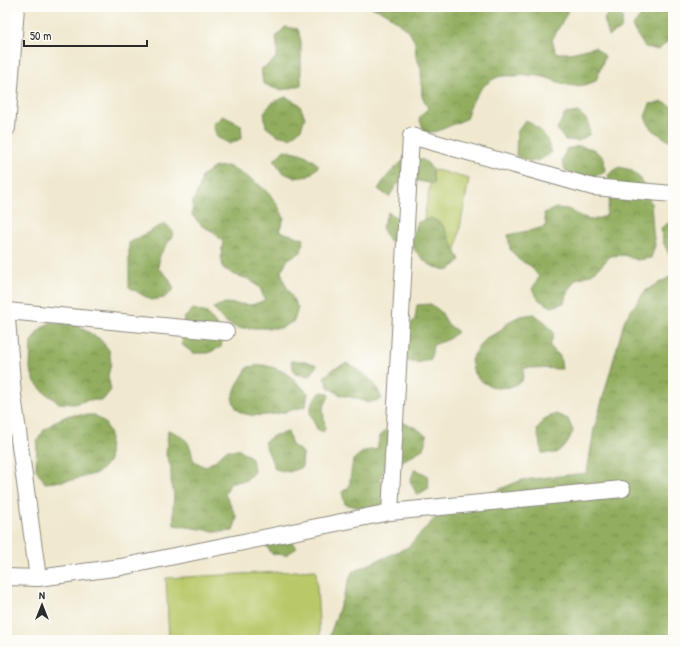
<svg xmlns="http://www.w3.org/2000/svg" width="680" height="647" viewBox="0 0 680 647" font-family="'Patrick Hand',sans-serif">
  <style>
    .grass { fill: #b9c96b; stroke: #727a4b }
    .forest { fill: url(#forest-crowns); stroke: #5e6c45 }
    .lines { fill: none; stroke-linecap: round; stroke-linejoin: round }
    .minor-casing { stroke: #8e8a7e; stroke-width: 18 }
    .minor { stroke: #fff; stroke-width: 16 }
  </style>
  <defs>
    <pattern id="forest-crowns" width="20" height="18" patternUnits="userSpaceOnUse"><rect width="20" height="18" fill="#92ad5f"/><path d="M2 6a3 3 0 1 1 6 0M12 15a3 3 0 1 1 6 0" fill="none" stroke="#778d4f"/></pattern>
  </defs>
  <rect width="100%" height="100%" fill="#fdfcf7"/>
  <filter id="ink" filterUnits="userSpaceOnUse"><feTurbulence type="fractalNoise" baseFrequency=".025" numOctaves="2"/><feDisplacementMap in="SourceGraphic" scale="8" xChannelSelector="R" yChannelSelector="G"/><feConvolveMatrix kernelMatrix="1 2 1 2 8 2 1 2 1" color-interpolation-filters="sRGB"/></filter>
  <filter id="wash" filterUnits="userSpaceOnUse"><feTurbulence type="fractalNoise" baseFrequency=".012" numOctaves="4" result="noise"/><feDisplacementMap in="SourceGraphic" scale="16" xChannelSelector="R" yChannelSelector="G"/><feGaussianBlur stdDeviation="0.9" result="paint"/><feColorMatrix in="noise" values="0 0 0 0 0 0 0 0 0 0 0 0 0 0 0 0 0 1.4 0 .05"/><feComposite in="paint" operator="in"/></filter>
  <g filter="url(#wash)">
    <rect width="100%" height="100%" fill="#f0e9d0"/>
    <g class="grass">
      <polygon points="433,169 469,179 456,250 420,240"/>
      <polygon points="316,570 320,640 169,640 166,578"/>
    </g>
    <g class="forest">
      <path d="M371,7H569L566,15L552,40L556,53H570L595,47L605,56L596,81C572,91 567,84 544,77C535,75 526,75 516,76C511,76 503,75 498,77C480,84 471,101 466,119L438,131L425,133L419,118L428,108L422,96L421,68L416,56L415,42L408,30L386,13Z"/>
      <polygon points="654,7 673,7 673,36 659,50 645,47 632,27 641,16"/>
      <polygon points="612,8 623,17 621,29 609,36 604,19"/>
      <path d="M285,27L298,29L301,42V85C283,91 279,92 263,83L261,69C278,60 279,56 276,37Z"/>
      <polygon points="286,97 299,104 305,117 301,129 290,138 277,135 266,127 264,112 273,102"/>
      <polygon points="663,102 673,107 673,138 669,141 651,129 645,117 650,104"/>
      <polygon points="578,112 588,121 590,134 578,141 565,140 557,129 565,114"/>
      <polygon points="223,116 241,125 242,138 230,144 217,137 213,124"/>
      <path d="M526,120C542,131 547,134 551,153C536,163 532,164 516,156L517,132Z"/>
      <path d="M580,146L593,149L604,158L605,172C587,180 582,179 565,170L562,162L566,149Z"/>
      <path d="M284,150C300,152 307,154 319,166L309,176L295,178L282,172L274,160Z"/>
      <path d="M410,156C430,161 432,164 434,184L409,179L396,185L389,197L378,189C387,175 396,165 410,156Z"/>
      <path d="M228,166C254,181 272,189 284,218L279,231L304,239L301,252L288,259L281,271L285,284L298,308L294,321L281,328H237L225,322L213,308L225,303L252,305L265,300L260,288L249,279L235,275L223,268L221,255L223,242L214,232L202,226L192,215L193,201L199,189L202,176L215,167Z"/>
      <path d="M619,167L631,170L641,179L651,203L653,231L655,245L651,258L637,260L624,255L610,256C598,270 594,275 576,279L568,290L564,303L552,307L539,300L532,289L539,277L531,266L519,260L510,249L508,235C520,232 533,231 546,226L544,213L556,208L568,209L580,216L593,220L606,216L612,189L608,175Z"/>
      <polygon points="388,212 399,219 402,244 388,240 382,227"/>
      <path d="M431,218L442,224L460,260L450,270C429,268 426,263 412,247L413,234L418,222Z"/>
      <polygon points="673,220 673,255 669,254 663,242 661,228"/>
      <polygon points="165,223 174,233 160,255 158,268 168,277 174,289 164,298 151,300 129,287 129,243"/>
      <polygon points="673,275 673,640 328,640 352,572 408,547 439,514 522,480 587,473 594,429 625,319 645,291"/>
      <polygon points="431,304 441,312 448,324 458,332 447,340 433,345 431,359 417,363 400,359 406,329 415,319 417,305"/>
      <polygon points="193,309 207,313 223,334 221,347 208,353 193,353 182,345 184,318"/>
      <path d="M534,314L545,322L554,333L550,346L560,356L562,369C549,369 537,367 524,368L522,381L510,387L496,388L484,383L474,374L471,360L477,349L486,338L499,332L508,322L520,316Z"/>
      <polygon points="50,322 76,325 100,339 109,350 111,363 108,376 111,390 103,400 88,400 74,404 59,403 44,392 35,382 30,369 31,342 39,330"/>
      <polygon points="291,361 305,361 317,365 310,376 295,374"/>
      <path d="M347,363C365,375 374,378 382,399L368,403L355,398L341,395L329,388L324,377L335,368Z"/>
      <path d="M262,365C286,369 291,377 308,393L306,406C290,411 250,423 237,409C235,407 233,401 232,398L237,385L248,367Z"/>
      <polygon points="321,392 328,393 329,396 323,409 325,429 323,432 317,429 310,413 311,406 314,400"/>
      <polygon points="556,414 568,419 573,431 567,444 556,453 542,453 537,430 544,419"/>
      <polygon points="69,415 95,415 105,423 110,435 109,462 98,473 72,480 45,483 36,469 37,441 44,430 56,421"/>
      <path d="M404,423L416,428L427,436L423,449L399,463L385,467L380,479L390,489L386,502C369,510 363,509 345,504L342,492L349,487L353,460L364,451L377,449L380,436L391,426Z"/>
      <path d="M168,430C186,437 190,441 193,460L205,467L216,460L226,450H240L252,458L254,472L245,481L231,482L225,494L237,518L233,531L220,532L174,525L173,508L174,494L171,481V467L166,455Z"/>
      <polygon points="288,432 292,445 303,453 302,467 289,472 275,469 264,442 275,435"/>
      <polygon points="415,469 427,475 429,488 417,495 410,481"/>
      <polygon points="288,538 297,548 286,555 272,554 264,543"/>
    </g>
  </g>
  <g filter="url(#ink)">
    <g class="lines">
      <defs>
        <g id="minor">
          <polyline points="7,128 16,7"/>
          <polyline points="7,311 226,332"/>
          <polyline points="7,318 13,395 7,394"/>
          <polyline points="13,395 38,578"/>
          <polyline points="390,512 411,136 593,187 673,194"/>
          <polyline points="7,577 38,578 121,567 390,512 622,489"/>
        </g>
      </defs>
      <use href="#minor" class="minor-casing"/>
      <use href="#minor" class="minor"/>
    </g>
  </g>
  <rect width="680" height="647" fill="none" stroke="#fdfcf7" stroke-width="24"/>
  <g transform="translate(42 605)" stroke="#fdfcf7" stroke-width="3" paint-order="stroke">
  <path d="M0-3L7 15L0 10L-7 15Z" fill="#2b2b2b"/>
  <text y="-6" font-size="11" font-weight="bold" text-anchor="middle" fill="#2b2b2b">N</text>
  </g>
  <path d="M24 40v6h123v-6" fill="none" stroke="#2b2b2b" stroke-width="2"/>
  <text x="30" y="40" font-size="12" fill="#2b2b2b" stroke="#fdfcf7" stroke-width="3" paint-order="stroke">50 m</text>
</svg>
